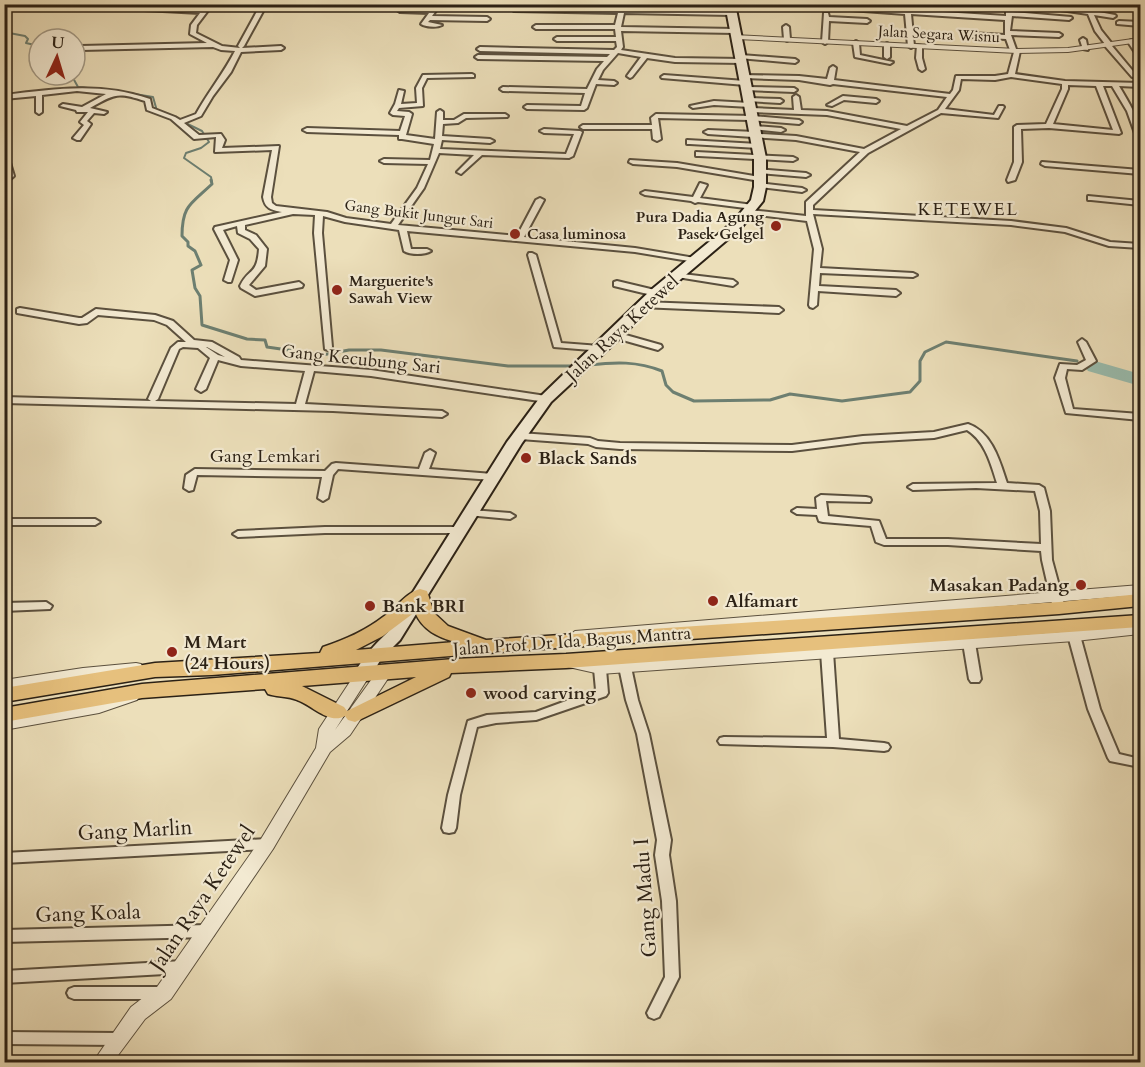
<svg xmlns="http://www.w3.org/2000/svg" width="1145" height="1067" viewBox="0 0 1145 1067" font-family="Cardo,serif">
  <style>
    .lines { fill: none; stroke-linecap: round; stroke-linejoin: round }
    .stream-far1 { stroke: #6d7f71; stroke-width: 2 }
    .stream { stroke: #6d7f71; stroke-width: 3 }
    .river { fill: #99bdaf; fill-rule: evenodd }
    .minor-casing { stroke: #5b503e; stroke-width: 4 }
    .tertiary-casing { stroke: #5b503e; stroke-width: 2 }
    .secondary-casing { stroke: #2b2115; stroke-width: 4 }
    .trunk-casing { stroke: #2b2115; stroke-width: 3 }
    .minor { fill: #f3ead2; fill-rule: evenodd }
    .tertiary { fill: #f3ead2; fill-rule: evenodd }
    .secondary { fill: #f3ead2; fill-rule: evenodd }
    .trunk { fill: #e6c07d; fill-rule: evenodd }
    .poi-dot { fill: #8f2418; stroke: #f3ead2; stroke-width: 2 }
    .labels { text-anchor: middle; stroke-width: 4.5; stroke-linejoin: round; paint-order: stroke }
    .far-street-label { font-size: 15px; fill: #2b2115; stroke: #f3ead2 }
    .far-poi-label { font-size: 15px; font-weight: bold; fill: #2b2115; stroke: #f3ead2; text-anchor: start }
    .far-quarter-label { font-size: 18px; letter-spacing: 1.5px; fill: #2b2115; stroke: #f3ead2 }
    .street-label { font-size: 18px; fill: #2b2115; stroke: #f3ead2 }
    .poi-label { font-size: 18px; font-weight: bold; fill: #2b2115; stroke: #f3ead2; text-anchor: start }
    .near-street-label { font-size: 21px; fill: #2b2115; stroke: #f3ead2 }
  </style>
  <rect width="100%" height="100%" fill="#ecdfba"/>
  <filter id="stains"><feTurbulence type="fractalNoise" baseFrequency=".00333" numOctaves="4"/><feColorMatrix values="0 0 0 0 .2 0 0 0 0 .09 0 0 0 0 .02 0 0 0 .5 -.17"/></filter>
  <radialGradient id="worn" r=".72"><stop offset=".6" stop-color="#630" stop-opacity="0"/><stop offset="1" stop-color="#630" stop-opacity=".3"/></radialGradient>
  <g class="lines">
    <g class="stream-far1">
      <polyline points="4,32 25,36 28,39 26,43 39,46"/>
      <polyline points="39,62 37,63 39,67"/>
      <polyline points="55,75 73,78 78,87 97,89"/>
      <polyline points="110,90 153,97 157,111"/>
      <polyline points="167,114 202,131 209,142 201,148 186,153 184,158 211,177 212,182"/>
    </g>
    <g class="stream">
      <path d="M211,180L212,184C191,204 182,205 182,236L188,242V246L195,251L201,265L192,270L195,288L200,296L202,325L247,339L265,340L267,347L322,355L349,350H381L508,366H575"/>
      <path d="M589,365C615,362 637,361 662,371L666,385L673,392L694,401L770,400L790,394L842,401L910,392L920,381V361L925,352L946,342L1077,361"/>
    </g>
    <polygon class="river" points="1095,361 1140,374 1140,386 1088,371 1085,367 1088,363"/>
    <defs>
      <g id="minor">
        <path d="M207,4H213L197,25L196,33L222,46L240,48L238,46L261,4H267L244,46L242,48L281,46L284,48L281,50L241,52L231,72L213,96L201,116L184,123L199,135L221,134L225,140L222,148L279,146L271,197L272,203L276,206L327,212L346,218L391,224L417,188L428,164L384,163L380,161L384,159L430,160L434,144L402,139H399V135L307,132L303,130L307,128L400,131L405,116L393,115L390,113L395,104L399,90L404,91L401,104L417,103L416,88L423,75L472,74L474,75V77L427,78L422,88L423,106L399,108L397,111L409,112L412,114L406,135L435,139L437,112L440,110L443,112V120H454L464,114H505L508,116L507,117L466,118L458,123L443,124L442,136L490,139L494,141L490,143L442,140L440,149L566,154L574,134L544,133L540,131L544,129L580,131L582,132L573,156L569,158L482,155L461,174L457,172L474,155L439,153L424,188L398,225L517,236L536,200L540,198L544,200L524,237L635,248L695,258L699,260L695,262L635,252L407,231L411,249H427L431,251C425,255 410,255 404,251L399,230L345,222L323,216L322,233L332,347L328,350L325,349L314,233L315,215L293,214L245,225V230L256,235L267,249L265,266L249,285L256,290L299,282L303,285L302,287L255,296L241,288L240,286C249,267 257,276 259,249L250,239L238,233L237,226L223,230L238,260L231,282H228L224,280L230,260L214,229L215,227L282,212C272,210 265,209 263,197L272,150L215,152L216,137L194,139L171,119L147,110L145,101C117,92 115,94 90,108L107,112L104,114L94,113L87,121L91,124L80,140H77L73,138L84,125L80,122L88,112H77L76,110L60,106L63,104L82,107L106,94L77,91L42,95V112L39,114L36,112V96L4,99V95C56,89 100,82 150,99L152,108L175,117L180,120L196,114C208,92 224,73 235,51L221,50L213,47L81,50L78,48L81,46L207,43L190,34L191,25L200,13L144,10L141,8L144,6L203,9Z"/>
        <path d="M435,4H441L432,16L487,17L490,19L487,21L430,20L428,22L442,25C437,28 426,27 421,24L429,13L400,12L397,10L400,8L431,9Z"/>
        <polygon points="619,4 625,4 624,9 731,11 734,13 731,15 624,13 621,27 735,29 738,31 735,33 621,31 623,47 621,50 675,58 742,59 745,61 742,63 675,62 647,58 632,77 630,78 627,76 641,57 618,53 603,70 598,80 614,81 617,83 614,85 596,84 587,108 584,110 527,109 524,107 527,105 581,106 585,93 503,91 500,89 503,87 587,89 597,69 604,61 478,59 475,57 478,55 607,57 610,54 480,51 477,49 480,47 614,50 617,47 616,41 557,41 554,39 557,37 616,37 615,29 536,29 533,27 536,25 615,25 618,13 514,11 511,9 514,7 618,9"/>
        <path d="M767,4H809L905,10L904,4H910L911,10L1006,16V9L978,4L1007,6V4H1013L1012,12L1071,17L1072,18L1069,20L1012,16L1010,31L1059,33L1062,35L1059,37L1011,35L1016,49L1020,51L1015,74L1065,81L1140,83V87L1119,86C1129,103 1140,119 1140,138L1136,136L1127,111L1112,86H1103L1121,133L1119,134L1049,128L1021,129L1022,162L1015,180L1008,182L1007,180L1014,162V127L1017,125L1046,124L1062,89V84L1011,77L995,80L961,79L959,90L945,109L994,115L999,106H1003L1004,107L998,118L941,113L868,153L813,205V210L1011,221L1066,228L1110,242L1140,244V248L1109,246L1065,232L1011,225L813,214L822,249L820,268L913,273L917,275L913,277L820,273L819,286L896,290L900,293L896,296L818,291L817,305L813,308L810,307L809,305L814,249L807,221L749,214L745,212L749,210L806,216V202L860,152L796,140L708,134L704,132L708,130L756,132L760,134L796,136L864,149L901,129L827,115L752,112L749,110L752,108L794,110L793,97L796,95L799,97L801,110L827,111L907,126L938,110L947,97L833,84L830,85L799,80L745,78L743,77V75L799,76L827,79L830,68L833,66L836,68L834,80L950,94L953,90L956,76H995L1008,74L1014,52L1010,50L1006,39L969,37L966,35L969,33L1005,35V20L911,14L914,46L911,48L908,46L905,14ZM1068,85L1096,86L1113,130L1053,124L1068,89Z"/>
        <polygon points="1019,4 1067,6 1115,15 1116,16 1113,18 1094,15 1101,30 1113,45 1112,46 1137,76 1132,77 1105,46 1105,44 1095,31 1088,14"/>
        <polygon points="824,13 828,13 829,17 867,19 870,21 867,23 829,21 828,42 825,44 822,42"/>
        <polygon points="1119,21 1140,22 1140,26 1117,24 1117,22"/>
        <polygon points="786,25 789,27 790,39 787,41 784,39 783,27"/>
        <polygon points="1083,38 1086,40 1088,50 1083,49 1080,40"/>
        <polygon points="1131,40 1133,41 1140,52 1140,58 1138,57 1128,42"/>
        <polygon points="856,41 859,43 860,55 893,62 890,64 855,57 853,43"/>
        <polygon points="887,43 890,45 890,57 887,59 884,57 884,45"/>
        <polygon points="917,45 922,46 922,58 925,69 922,71 919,69 916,58"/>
        <polygon points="741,55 795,59 798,61 795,63 739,58 739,56"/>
        <polygon points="664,75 745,81 748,83 745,85 662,78 661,77"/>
        <polygon points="747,87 794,88 797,90 794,92 745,90 744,89"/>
        <polygon points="843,96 876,99 879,101 876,103 844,100 832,106 827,105"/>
        <polygon points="749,98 780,99 783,101 780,103 747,101 746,100"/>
        <polygon points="714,101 750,103 753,105 750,107 714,105 693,108 690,106"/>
        <polygon points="656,114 753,116 799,120 802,122 799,124 750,120 658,118 661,139 657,141 653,139 652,129 583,129 580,127 583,125 652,125 651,118"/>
        <polygon points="754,126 781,128 785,130 781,132 752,129 752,127"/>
        <polygon points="687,140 758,144 762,146 758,148 690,144 687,144"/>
        <polygon points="696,152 793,157 797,159 793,161 699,156 696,156"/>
        <polygon points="4,154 8,156 14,176 4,185 4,178 6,176"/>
        <polygon points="630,160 677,163 760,177 764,179 760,181 677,167 633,164 629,162"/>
        <polygon points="1042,162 1140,170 1140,174 1045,166 1041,164"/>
        <polygon points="757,169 806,173 810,175 806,177 760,173 757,173"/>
        <polygon points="700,183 707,185 700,198 753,205 757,207 753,209 698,202 695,203 691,201 645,195 641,193 645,191 693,197"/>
        <polygon points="757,183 802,188 806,190 802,192 760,187 757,187"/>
        <polygon points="1088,196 1140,201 1140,205 1091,200 1088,200"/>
        <polygon points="529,253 532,253 536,255 561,343 600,346 604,349 603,351 554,347 528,255"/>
        <polygon points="674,273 733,280 737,283 733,286 677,277 673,275"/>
        <polygon points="617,281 659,291 660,293 656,296 614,286 614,282"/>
        <polygon points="643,302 779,307 783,310 779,313 640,307 639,305"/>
        <path d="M20,308L79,318H82L96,309L155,315L173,321L194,340L212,342L239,357L241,360L371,370L546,396L551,399L546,402L371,376L314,371L305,404L442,411L447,414L442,417L333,411L4,403V397L151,401L148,399L171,348L178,342H186L167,325L154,320L98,315L87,323L79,324L17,313V309ZM183,347L198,348L210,358L196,389L201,392L206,389L218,360L241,366L305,371L296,404L155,401L158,399L179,349ZM206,347H207L225,357L218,355Z"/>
        <polygon points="615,332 661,345 662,347 658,350 612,337 611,335"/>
        <polygon points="1082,339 1086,342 1096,361 1082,370 1067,369 1065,378 1073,409 1140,414 1140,420 1066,413 1055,378 1060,364 1077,365 1086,360 1078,342"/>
        <path d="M968,424C992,432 1000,462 1007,483L1039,485L1044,488L1050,511L1052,560L1065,608L1063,611H1055L1053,608L1042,560L1041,551L948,545H884L876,542L871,526L823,522L819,521L817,515L797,514L792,511L797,508L817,509L816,498L821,495L866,497L870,498L871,500L870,502L826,501L828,516L879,521L886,539H948L1041,544L1040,511L1035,491L976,488L913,490L908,487L913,484L997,483C991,464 985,441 967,430L934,438L863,442L792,451L620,449L596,447L588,444L520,439L515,436L520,433L590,438L598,441L620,443L792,445L863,436L934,432Z"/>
        <polygon points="430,450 435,453 429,469 493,474 498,477 493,480 338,469 333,475 328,498 323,501 318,498 322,477 197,475 193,490 189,491 184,488 186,475 195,469 325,471 332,464 336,463 419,469 425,453"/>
        <polygon points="471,510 510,513 515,516 510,519 467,515 466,513 467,511"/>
        <polygon points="4,519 95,519 100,522 95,525 4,525"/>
        <polygon points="325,527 462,527 467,530 462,533 325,533 238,537 233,534 238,531"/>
        <polygon points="46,602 52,606 50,609 4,611 4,603"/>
        <polygon points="1072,624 1078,628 1100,709 1119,754 1140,759 1140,767 1110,761 1108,758 1088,709 1066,628"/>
        <polygon points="969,639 973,640 975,643 981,679 979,682 971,682 969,679 963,643 965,640"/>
        <polygon points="827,648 831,649 833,652 839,739 884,743 888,744 890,747 888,750 884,751 833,747 720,744 718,741 720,738 724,737 827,738 821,652 823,649"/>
        <polygon points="625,663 629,664 631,667 638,700 649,734 671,840 669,855 676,901 679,977 659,1017 654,1019 649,1017 647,1013 665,977 662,901 655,855 657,840 637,734 626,700 619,667 621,664"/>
        <polygon points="600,665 604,666 606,669 608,693 606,696 536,720 496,723 477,727 460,795 456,828 454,832 449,833 444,832 442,828 448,795 468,721 487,715 536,712 596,690 594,669 596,666"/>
        <polygon points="267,839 272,840 274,844 272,848 267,849 4,863 4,853"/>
        <polygon points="208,925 213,927 215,931 213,935 208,937 4,942 4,930"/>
        <polygon points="183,961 188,963 190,967 188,971 183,973 4,983 4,971"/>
        <polygon points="74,987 161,987 166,989 168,993 166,997 161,999 74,999 69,997 67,993 69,989"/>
        <polygon points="4,1032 118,1033 123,1034 125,1039 123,1044 118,1045 4,1044"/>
      </g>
      <g id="tertiary">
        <polygon points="734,35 1017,49 1068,48 1140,38 1140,42 1068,52 1017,53 737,39 733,37"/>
        <polygon points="1140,585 1140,595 575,641 568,636 575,631"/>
        <polygon points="1140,624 1140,634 1075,641 600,674 564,666 562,662 564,658 569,657 600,664 1075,631"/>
        <polygon points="136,663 141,664 143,668 141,672 4,690 4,680 83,668"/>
        <polygon points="384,668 389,669 392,673 389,677 350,735 330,752 273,849 171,999 145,1019 113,1062 93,1062 131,1007 157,987 261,839 316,748 319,729 357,671 367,671 370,675 335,730 379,669"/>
        <polygon points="132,691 137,692 140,696 137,700 99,713 4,730 4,719 97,703"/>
      </g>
      <path id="secondary" d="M725,4H735L766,158V187L763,201L741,228L661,296L620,338L551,402L522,443L400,640L381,659L369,679L362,681L355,679L353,675C363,658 374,645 388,632L507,442L541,396L651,290L733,222L751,200L754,187V158Z"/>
      <g id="trunk">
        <path d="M420,589L427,591L434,613L448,626L486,640L1059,602L1140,594V606L1059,614L513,651L212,675L155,677L4,702V688L155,663L320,653L323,647C344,640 365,631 383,617C395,609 407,592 420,589ZM415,612C422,630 438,637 455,642L356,650L383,636Z"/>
        <path d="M1140,615V627L566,668L451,673L449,677L355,722L348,720L345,716C329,725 312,705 297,700C288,696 277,697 268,694L265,689L142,698L4,722V708L142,684L454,659L566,654ZM416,677L347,711L344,707L302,686Z"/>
      </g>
    </defs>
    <use href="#minor" class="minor-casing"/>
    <use href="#tertiary" class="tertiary-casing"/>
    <use href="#secondary" class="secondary-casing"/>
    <use href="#trunk" class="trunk-casing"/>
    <use href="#minor" class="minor"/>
    <use href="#tertiary" class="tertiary"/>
    <use href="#secondary" class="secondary"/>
    <use href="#trunk" class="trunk"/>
  </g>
  <g class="poi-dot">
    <circle cx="776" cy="226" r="6"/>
    <circle cx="515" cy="234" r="6"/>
    <circle cx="337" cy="290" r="6"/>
    <circle cx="526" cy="458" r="6"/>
    <circle cx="1081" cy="585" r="6"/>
    <circle cx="713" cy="601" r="6"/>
    <circle cx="370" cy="606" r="6"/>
    <circle cx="172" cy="652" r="6"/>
    <circle cx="471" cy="693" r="6"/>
  </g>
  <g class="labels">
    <g class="far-street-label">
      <text transform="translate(939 34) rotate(3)" y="5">Jalan Segara Wisnu</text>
      <text transform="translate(419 214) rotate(7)" y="5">Gang Bukit Jungut Sari</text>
    </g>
    <g class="far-poi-label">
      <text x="764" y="222" text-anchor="end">Pura Dadia Agung<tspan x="764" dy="17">Pasek Gelgel</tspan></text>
      <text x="527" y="239">Casa luminosa</text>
      <text x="349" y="286">Marguerite's<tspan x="349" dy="17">Sawah View</tspan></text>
    </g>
    <g class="far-quarter-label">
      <text x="968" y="215">KETEWEL</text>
    </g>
    <g class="street-label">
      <text transform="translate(622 328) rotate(-43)" y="6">Jalan Raya Ketewel</text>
      <text transform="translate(361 359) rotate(6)" y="6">Gang Kecubung Sari</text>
      <text x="265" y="462">Gang Lemkari</text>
      <text transform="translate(572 641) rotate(-4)" y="6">Jalan Prof Dr Ida Bagus Mantra</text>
    </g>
    <g class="poi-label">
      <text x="538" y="464">Black Sands</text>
      <text x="1069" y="591" text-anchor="end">Masakan Padang</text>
      <text x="725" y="607">Alfamart</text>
      <text x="382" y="612">Bank BRI</text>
      <text x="184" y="648">M Mart<tspan x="184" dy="21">(24 Hours)</tspan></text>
      <text x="483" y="699">wood carving</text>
    </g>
    <g class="near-street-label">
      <text transform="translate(135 830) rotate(-3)" y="7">Gang Marlin</text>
      <text transform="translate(202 898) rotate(-56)" y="7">Jalan Raya Ketewel</text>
      <text transform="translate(645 898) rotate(-94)" y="7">Gang Madu I</text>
      <text transform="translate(88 913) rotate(-2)" y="7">Gang Koala</text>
    </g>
  </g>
  <rect width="1145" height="1067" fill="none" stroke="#ecdfba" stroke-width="24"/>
  <rect x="6" y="6" width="1133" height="1055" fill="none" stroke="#2b2115" stroke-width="3"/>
  <rect x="12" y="12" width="1121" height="1043" fill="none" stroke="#2b2115" stroke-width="1.5"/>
  <g transform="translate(57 57) rotate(4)"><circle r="28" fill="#f3ead2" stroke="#a39a86" stroke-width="1.5"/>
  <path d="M0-4.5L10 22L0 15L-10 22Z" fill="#8f2418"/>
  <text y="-9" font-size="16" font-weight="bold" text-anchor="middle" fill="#2b2115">U</text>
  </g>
  <rect width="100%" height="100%" filter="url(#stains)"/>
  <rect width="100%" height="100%" fill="url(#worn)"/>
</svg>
